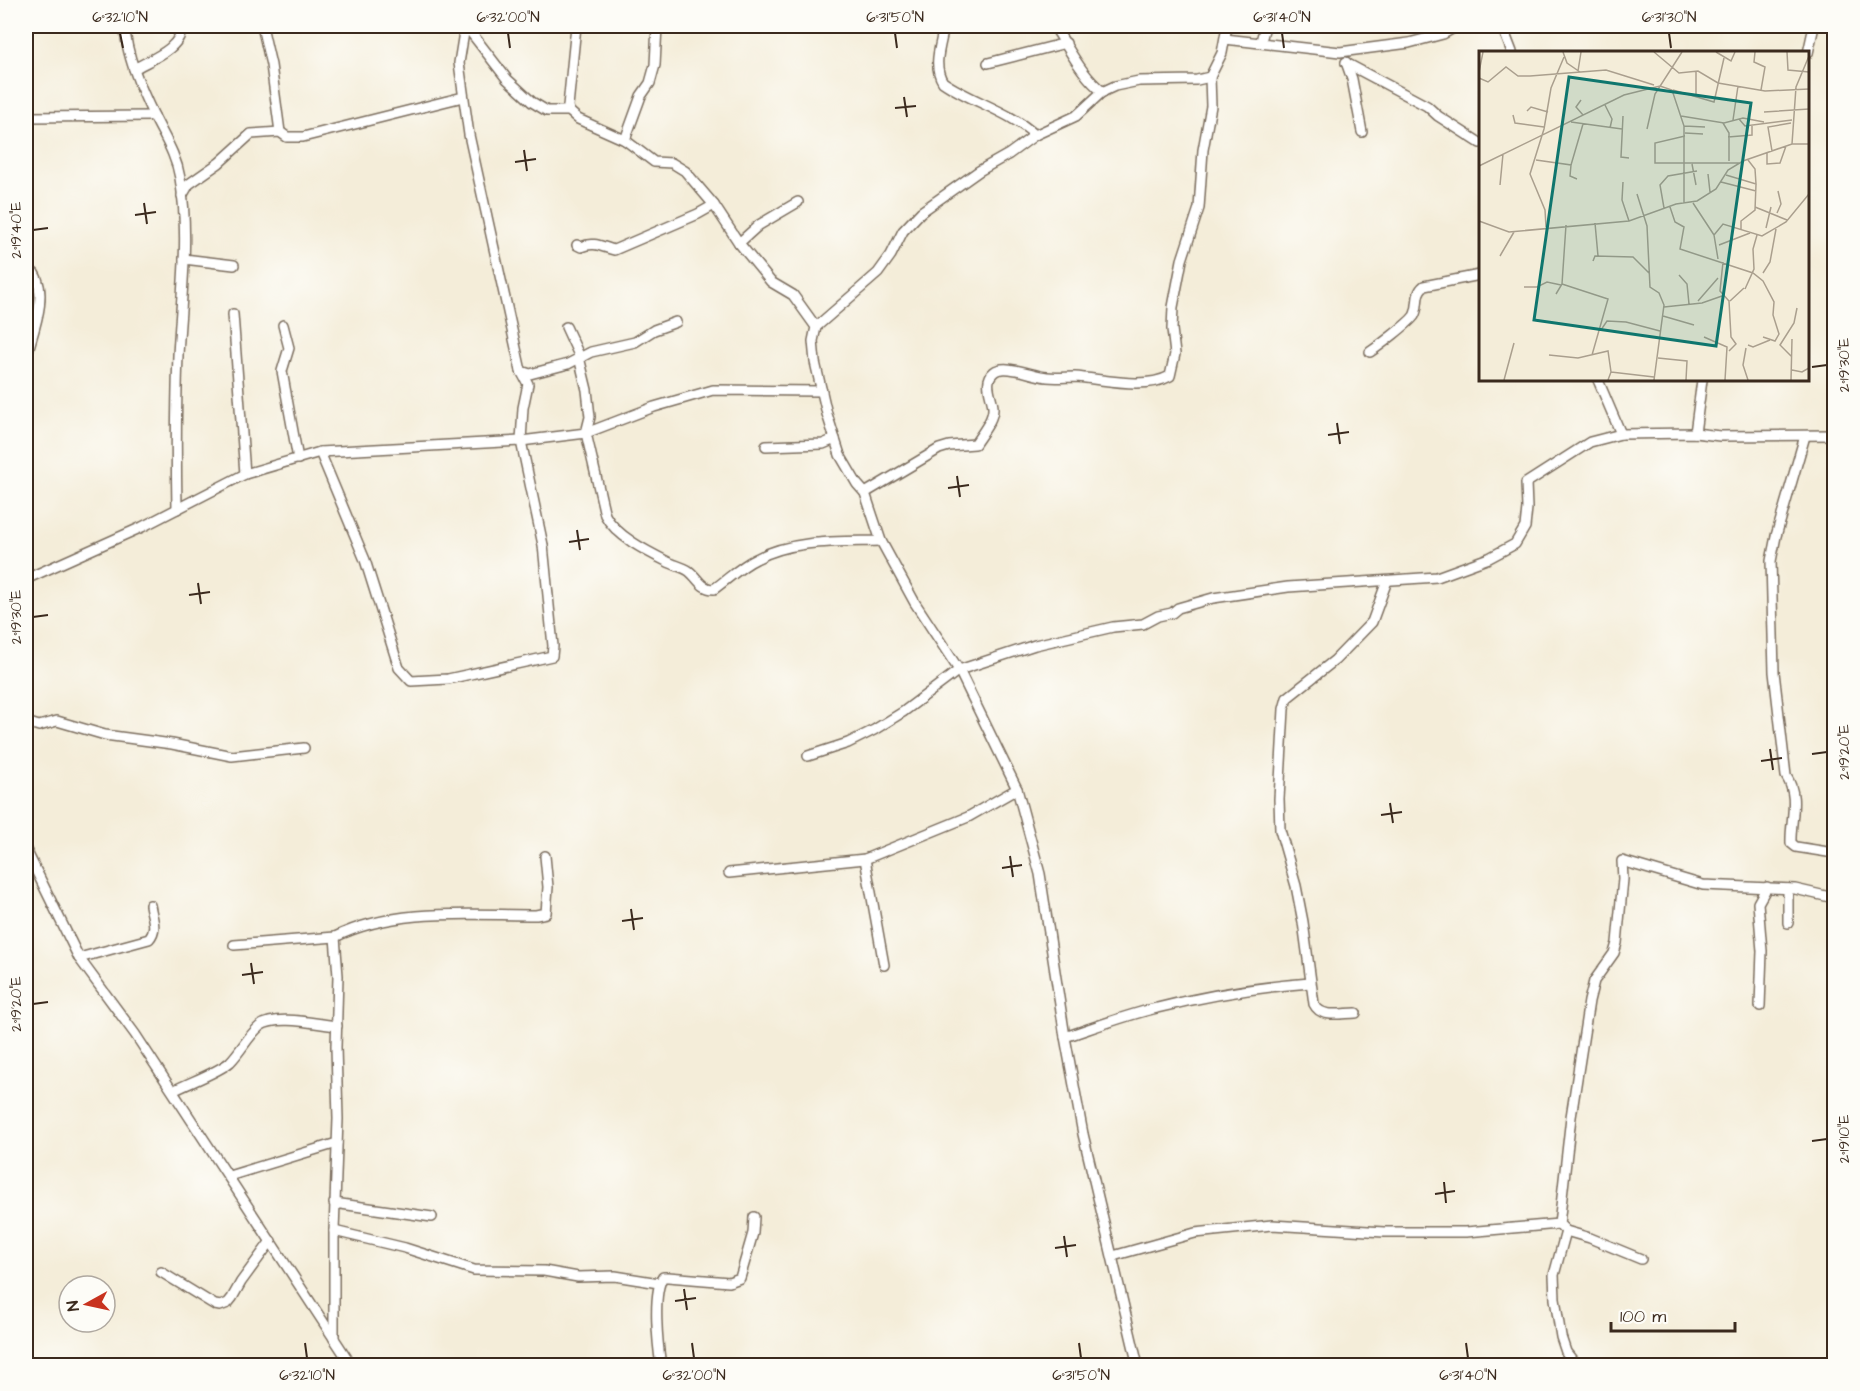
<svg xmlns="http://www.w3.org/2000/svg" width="1860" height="1391" viewBox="0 0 1860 1391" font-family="'Architects Daughter',sans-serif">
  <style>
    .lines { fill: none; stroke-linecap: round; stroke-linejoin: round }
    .minor-casing { stroke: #7c6e5f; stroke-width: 12 }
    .minor { stroke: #fff; stroke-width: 9 }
    .ticks { fill: none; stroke: #3b2a1e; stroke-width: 2 }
    .inset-road { fill: none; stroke: #aa9f8e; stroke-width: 1.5 }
    .view { fill: #0f766e; fill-opacity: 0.15; stroke: #0f766e; stroke-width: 3 }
    .inset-edge { fill: none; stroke: #3b2a1e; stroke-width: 3 }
    .neatline { fill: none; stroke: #3b2a1e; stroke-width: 2 }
    .ticks-label { font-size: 15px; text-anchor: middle; fill: #3b2a1e }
  </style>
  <rect width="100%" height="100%" fill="#fdfcf7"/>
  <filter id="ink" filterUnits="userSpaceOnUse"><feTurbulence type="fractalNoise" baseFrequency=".0167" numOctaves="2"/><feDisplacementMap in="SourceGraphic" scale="12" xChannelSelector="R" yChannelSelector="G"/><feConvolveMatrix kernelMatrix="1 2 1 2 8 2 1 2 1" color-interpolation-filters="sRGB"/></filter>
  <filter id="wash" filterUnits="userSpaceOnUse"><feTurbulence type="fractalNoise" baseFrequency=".008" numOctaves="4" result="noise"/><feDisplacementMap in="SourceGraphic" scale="24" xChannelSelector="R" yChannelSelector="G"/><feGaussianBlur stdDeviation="1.35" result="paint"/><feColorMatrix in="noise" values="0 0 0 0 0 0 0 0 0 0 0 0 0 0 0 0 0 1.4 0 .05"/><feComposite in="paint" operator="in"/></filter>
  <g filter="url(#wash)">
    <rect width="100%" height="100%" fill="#f4edd9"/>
  </g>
  <g filter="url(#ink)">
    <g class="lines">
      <defs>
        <g id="minor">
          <path d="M125,26C125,52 142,92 154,116C164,137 176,154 180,178C190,236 181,296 178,355C176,406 176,458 177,509"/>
          <polyline points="262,26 271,65 280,132"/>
          <polyline points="466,26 507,79 532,102 547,111 569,111 578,119 625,140 654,162 672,163 685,171 714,205 739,243 771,282 793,295 816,327 813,341 815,362 827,414 840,455 857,484 865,493 881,541 915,603 959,670 1017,789 1040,874 1065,1037 1083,1134 1138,1366"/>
          <path d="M944,26C941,45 932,65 943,82C972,102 1009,111 1035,135L1076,116L1102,92L1115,86L1139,81L1197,80L1210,77"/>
          <path d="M1054,26C1069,48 1081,75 1103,92"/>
          <polyline points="1502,26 1512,52"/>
          <polyline points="1225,39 1340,52 1409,43 1443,34 1457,26"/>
          <polyline points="1261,41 1265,26"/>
          <polyline points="1808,53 1814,26"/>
          <polyline points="1346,62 1352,79 1362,132"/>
          <polyline points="988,63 1066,43"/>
          <polyline points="1346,63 1427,106 1438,116 1480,143"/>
          <path d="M134,69C151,59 183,48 181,26"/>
          <polyline points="569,111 568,106 576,26"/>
          <polyline points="26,117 154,116"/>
          <polyline points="625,140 641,96 650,83 655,65 657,26"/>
          <polyline points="182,196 189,184 219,163 251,134 280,132 287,137 303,137 463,97"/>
          <polyline points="739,243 759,225 798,202"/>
          <path d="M577,245L581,247C594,241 602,247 614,250L698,214L714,205"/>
          <polyline points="184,259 234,265"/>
          <path d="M26,271L34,273C49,296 32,333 26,358"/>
          <polyline points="233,314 245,474"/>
          <polyline points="283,325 289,348 282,371 298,459"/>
          <path d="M566,327L578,353L587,390L590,417L586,433L605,515C616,536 646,551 668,562C674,565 683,567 689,571C698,578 701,589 714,589C728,579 741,566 756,559C793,539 841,542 881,541"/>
          <polyline points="816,327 878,273 891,255 903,231 921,212 979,171 1009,154 1035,135"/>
          <path d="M1370,352C1379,346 1408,324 1414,316C1420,306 1414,294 1424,286L1480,275"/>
          <polyline points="521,371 530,374 568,364 591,352 635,342 654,330 676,322"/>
          <polyline points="1598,380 1621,434"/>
          <polyline points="1695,433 1702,380"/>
          <path d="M1805,436L1776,536L1771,561L1774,672L1786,776C1800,797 1790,820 1791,843L1796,847L1834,853"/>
          <polyline points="766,446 823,444 835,439"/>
          <polyline points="320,452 365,560 399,668 411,681 448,679 552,656 553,646 543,545 521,441 523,408 528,384 521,371 469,135 459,63 465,26"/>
          <path d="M865,493L939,449L949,446L975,444C982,433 994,419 993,407C992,396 983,381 994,372C1005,363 1033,376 1047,377C1056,378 1066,377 1075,377C1103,379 1145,390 1170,376L1175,354L1172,329L1173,307L1182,260L1199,208L1203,150L1211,106L1210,77L1222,53L1227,26"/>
          <polyline points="26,579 142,527 245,474 320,452 521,441 586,433 654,407 713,390 822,391"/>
          <polyline points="26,722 39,726 57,721 105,735 172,744 232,756 304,748"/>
          <polyline points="808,756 848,743 874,730 903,712 959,670 1035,645 1113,627 1143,624 1158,616 1172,613 1178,608 1213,598 1288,587 1437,577 1489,558 1515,544 1525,527 1527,508 1526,483 1590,442 1621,434 1695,433 1720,436 1834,435"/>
          <polyline points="26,850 79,958 135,1034 352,1366"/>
          <polyline points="865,859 884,965"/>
          <polyline points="729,873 865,859 968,817 1017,789"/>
          <polyline points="1788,923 1788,889"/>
          <path d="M234,945L335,937C396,907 470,915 536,915L546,913L548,887L545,856"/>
          <path d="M79,958L149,939C158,929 152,918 150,905"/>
          <polyline points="1760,1006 1762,951 1758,903 1767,887"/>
          <path d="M1356,1013C1342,1013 1321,1019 1314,1004L1303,922L1296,886L1280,830L1279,799L1284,709L1287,698L1335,660L1372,622L1387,581"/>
          <path d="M1065,1037C1095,1027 1126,1015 1157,1008C1208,995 1258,987 1310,983"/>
          <path d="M173,1091C188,1083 219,1072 230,1062C241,1051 248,1036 260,1026C276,1014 317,1024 337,1026"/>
          <polyline points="229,1176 337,1143"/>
          <polyline points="334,1203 432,1217"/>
          <polyline points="334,1231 405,1248 474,1270 544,1271 578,1277 615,1276 659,1283"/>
          <polyline points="1566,1231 1554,1275 1555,1299 1561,1337 1566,1352 1577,1366"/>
          <polyline points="1113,1256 1195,1233 1272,1225 1384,1232 1466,1232 1559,1224"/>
          <polyline points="1641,1259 1590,1238 1566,1231 1559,1224 1571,1117 1589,1001 1594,981 1614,953 1617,943 1623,879 1622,861 1703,885 1795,889 1834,898"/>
          <polyline points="161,1272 215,1305 220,1306 228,1303 232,1298 241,1282 271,1241"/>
          <polyline points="334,1339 334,1231 338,1119 336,1047 338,976 335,937"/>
          <path d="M661,1366C658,1346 652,1293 663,1277H668L729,1282L740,1278L753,1233L754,1217"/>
        </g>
      </defs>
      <use href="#minor" class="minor-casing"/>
      <use href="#minor" class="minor"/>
    </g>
  </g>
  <path class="ticks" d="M120,33L123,48M508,33L510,48M895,33L897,48M1282,33L1284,48M1669,33L1671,48M904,97L907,117M895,108L916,106M524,150L527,171M515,162L536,159M144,203L147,224M135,215L156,212M33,230L48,228M1812,367L1827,365M1337,423L1340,444M1328,435L1349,432M957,476L960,497M948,488L969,485M577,530L580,550M569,542L589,539M198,583L201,604M189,595L210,592M33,617L48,615M1770,749L1773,770M1812,754L1827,752M1761,761L1782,758M1390,803L1393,823M1381,815L1402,812M1010,856L1013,877M1002,868L1022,865M631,909L634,930M622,921L643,918M251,963L254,984M242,975L263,972M33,1004L48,1002M1812,1141L1827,1139M1444,1182L1446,1203M1435,1194L1455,1191M1064,1236L1067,1257M1055,1248L1076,1245M684,1289L687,1310M675,1301L696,1298M305,1343L307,1358M692,1343L694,1358M1079,1343L1081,1358M1466,1343L1468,1358"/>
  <g transform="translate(1479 51)">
    <rect width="330" height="330" fill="#f4edd9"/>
    <path class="inset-road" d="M84,1L88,12L101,21M175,1L200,22L219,20L239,32L286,40L330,38M237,1L252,10L256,1M276,1L275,11L286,16L282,39M308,1L309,19L330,21M99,20L102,1M217,20V45M0,21L4,1M0,27L9,31L27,16L39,25H51L127,19L175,34M194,39L235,51L245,7M102,49L97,56L104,64M126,54L133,68L131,77M48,60L52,56L69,61M285,61L330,58M34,64L36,72L65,76M144,65L142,106L150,107M202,65L245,72L264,67L285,71M260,68L266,75L313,69M254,69L259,35M92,71L143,78M244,72L250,82V110M205,75L226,76M65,78L51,123L66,159L67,176M65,78L72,37L85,6M168,78L176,43L203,1M206,82L224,83M206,85L176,92V112H260M249,86L273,84V75M313,93L317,36L330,5M293,100L289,76L312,72M288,102V113L301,112L307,95M57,109L92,114L91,125L98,128M213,113L217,134M92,114L104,73M0,115L145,44L181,35L193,39L205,75V152M229,123L231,141M247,124L277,133L276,118L269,109M144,131L143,149L150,170M242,131L277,140M21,134L24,103M158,143L168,175L171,236L180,242L185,254L175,329M214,152L235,184M191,156L196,171L205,176L201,198L274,222L284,230L295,251L294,264L300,283L296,290L284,286M276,156L308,169M185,157L181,134L189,125L218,120M298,162L302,153L299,140M0,170L30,181L150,170L197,153L218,150L237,138L249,119L264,110L313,93H330M116,172L119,205M287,177L292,156M262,178V170L276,159L277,133M240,194L271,182M21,205L35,181M239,208L235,184L244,173L283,185L307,171L330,143M114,210L116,205L154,206L170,222M244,211L241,240L250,250L252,286L257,293L250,300M284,222L291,211L297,178M200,224L208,233L210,253M83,233L129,248L113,304M45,236H58L68,231L82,234M266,238L275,218L274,198L278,184M77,243L83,233L87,174M219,250L239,227M251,250L265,237M185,256L223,252L243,245M184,265L215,274M111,277L122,279L128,270L147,271L181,280M225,286L248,296L246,329M269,294L274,296L291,289M267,297L264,314L269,329M70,304L99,307L129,300L132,321L129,329M312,305L301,294L315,272L318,257M179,307L208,310L207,329M313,319L323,321L330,317M132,321L175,326M25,329L35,292M312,329L313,288"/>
    <path class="view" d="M90,26L272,52L237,295L55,269Z"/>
    <rect width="330" height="330" class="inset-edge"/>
  </g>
  <rect width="1860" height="1391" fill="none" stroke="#fdfcf7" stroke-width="66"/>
  <g transform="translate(87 1304) rotate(262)"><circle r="28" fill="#fdfcf7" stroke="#afa8a0" stroke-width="1.5"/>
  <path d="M0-4.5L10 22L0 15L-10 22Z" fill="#c8321e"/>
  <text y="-9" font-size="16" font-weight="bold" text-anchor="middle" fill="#3b2a1e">N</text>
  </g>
  <path d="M1611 1322v9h124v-9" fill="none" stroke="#3b2a1e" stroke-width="3"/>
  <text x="1620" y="1322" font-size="18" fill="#3b2a1e" stroke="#fdfcf7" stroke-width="4.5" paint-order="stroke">100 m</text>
  <rect x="33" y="33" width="1794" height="1325" class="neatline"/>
  <g class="ticks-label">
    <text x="120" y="22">6°32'10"N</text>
    <text x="508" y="22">6°32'00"N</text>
    <text x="895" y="22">6°31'50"N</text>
    <text x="1282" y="22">6°31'40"N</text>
    <text x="1669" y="22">6°31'30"N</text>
    <text transform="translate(16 230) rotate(-90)" y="5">2°19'40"E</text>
    <text transform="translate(1844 365) rotate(-90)" y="5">2°19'30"E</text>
    <text transform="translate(16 617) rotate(-90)" y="5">2°19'30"E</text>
    <text transform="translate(1844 752) rotate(-90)" y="5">2°19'20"E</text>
    <text transform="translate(16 1004) rotate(-90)" y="5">2°19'20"E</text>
    <text transform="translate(1844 1139) rotate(-90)" y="5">2°19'10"E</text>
    <text x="307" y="1380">6°32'10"N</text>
    <text x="694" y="1380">6°32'00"N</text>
    <text x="1081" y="1380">6°31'50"N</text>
    <text x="1468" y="1380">6°31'40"N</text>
  </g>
</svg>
